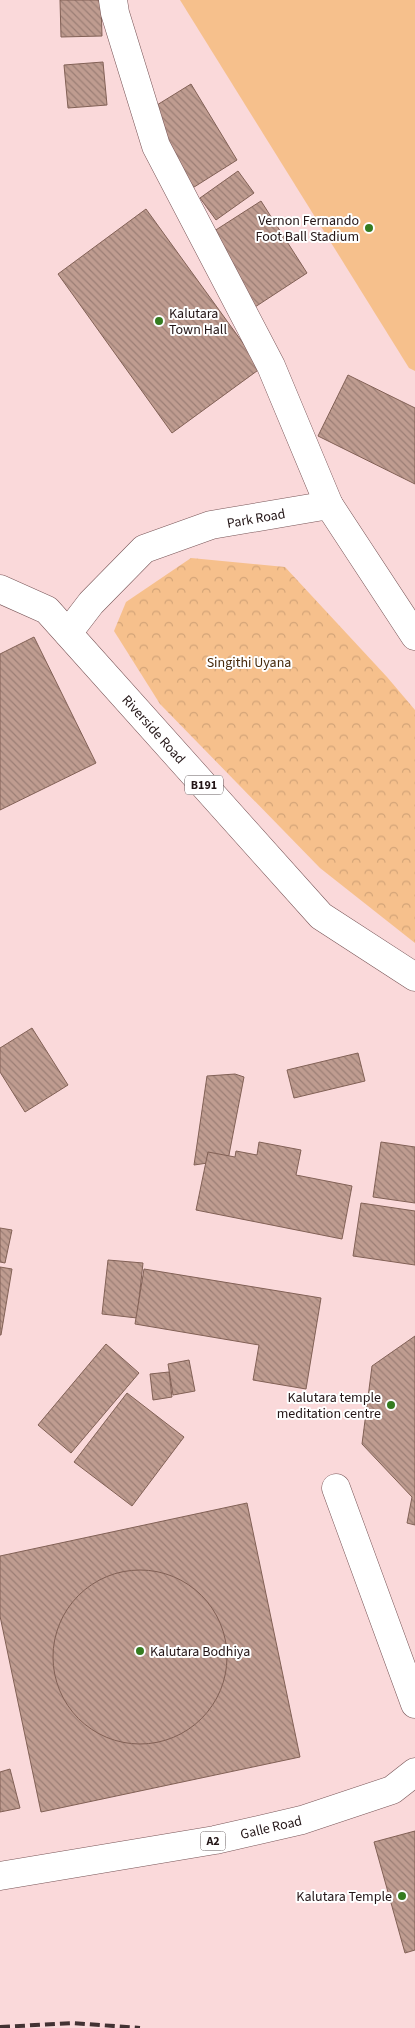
<svg xmlns="http://www.w3.org/2000/svg" width="415" height="2028" viewBox="0 0 415 2028" font-family="'Source Sans 3',sans-serif">
  <style>
    .park { fill: url(#park-crowns) }
    .pitch { fill: #f6c08c }
    .building { fill: url(#building-back-hatch); stroke: #826156 }
    .lines { fill: none; stroke-linecap: round; stroke-linejoin: round }
    .minor-casing { stroke: #785557; stroke-width: 29 }
    .tertiary-casing { stroke: #785557; stroke-width: 29 }
    .primary-casing { stroke: #785557; stroke-width: 29 }
    .trunk-casing { stroke: #785557; stroke-width: 29 }
    .minor { stroke: #fff; stroke-width: 28 }
    .tertiary { stroke: #fff; stroke-width: 28 }
    .primary { stroke: #fff; stroke-width: 28 }
    .trunk { stroke: #fff; stroke-width: 28 }
    .rail { stroke: #433233; stroke-width: 4; stroke-dasharray: 10 5; stroke-linecap: butt }
    .poi-dot { fill: #357c20; stroke: #fff; stroke-width: 2 }
    .labels { text-anchor: middle; stroke-width: 4; stroke-linejoin: round; paint-order: stroke }
    .shield { fill: #fff; stroke: #655b5c; stroke-width: 1 }
    .shield-label { font-size: 12px; font-weight: bold; fill: #231516 }
    .poi-label { font-size: 14px; fill: #231516; stroke: #fff; text-anchor: end }
    .street-label { font-size: 14px; fill: #231516; stroke: #fff }
    .park-label { font-size: 14px; fill: #45290a; stroke: #fff }
  </style>
  <defs>
    <pattern id="park-crowns" width="20" height="18" patternUnits="userSpaceOnUse" patternTransform="scale(1.25)"><rect width="20" height="18" fill="#f6c08c"/><path d="M2 6a3 3 0 1 1 6 0M12 15a3 3 0 1 1 6 0" fill="none" stroke="#d3a478"/></pattern>
    <pattern id="building-back-hatch" width="6" height="6" patternUnits="userSpaceOnUse" patternTransform="scale(1.25)"><rect width="6" height="6" fill="#bf9c90"/><path d="M-1 5l2 2M0 0l6 6M5-1l2 2" fill="none" stroke="#9b7e75"/></pattern>
  </defs>
  <rect width="100%" height="100%" fill="#fad9da"/>
  <polygon class="park" points="191,558 285,567 387,677 415,710 415,943 320,868 160,704 114,631 126,602"/>
  <polygon class="pitch" points="180,0 415,0 415,371 409,368"/>
  <g class="building">
    <polygon points="60,0 101,0 102,36 61,37"/>
    <polygon points="103,62 107,105 68,108 64,65"/>
    <polygon points="191,84 237,160 191,189 144,113"/>
    <polygon points="238,171 254,193 216,220 200,198"/>
    <polygon points="261,201 307,273 255,307 208,235"/>
    <polygon points="146,209 261,368 172,433 58,274"/>
    <polygon points="348,375 415,408 415,484 318,436"/>
    <polygon points="34,637 96,763 0,810 0,654"/>
    <polygon points="32,1028 68,1085 25,1112 0,1072 0,1048"/>
    <polygon points="358,1053 365,1081 294,1098 287,1070"/>
    <polygon points="235,1074 244,1077 228,1160 194,1165 207,1076"/>
    <polygon points="259,1142 301,1150 296,1175 352,1186 342,1239 196,1210 208,1152 235,1157 236,1151 257,1155"/>
    <polygon points="381,1142 415,1147 415,1203 373,1197"/>
    <polygon points="361,1203 415,1211 415,1265 353,1256"/>
    <polygon points="0,1228 12,1230 5,1263 0,1262"/>
    <polygon points="108,1260 143,1263 137,1318 102,1314"/>
    <polygon points="0,1267 12,1269 1,1335 0,1335"/>
    <polygon points="144,1269 321,1298 306,1389 253,1380 259,1345 135,1324"/>
    <polygon points="415,1336 415,1525 407,1523 412,1497 362,1444 372,1366"/>
    <polygon points="106,1344 139,1373 71,1453 38,1425"/>
    <polygon points="189,1360 195,1391 173,1395 168,1364"/>
    <polygon points="169,1372 172,1397 153,1400 150,1374"/>
    <polygon points="127,1393 184,1437 132,1506 74,1462"/>
    <polygon points="247,1503 300,1757 41,1812 0,1616 0,1556"/>
    <circle cx="140" cy="1657" r="87"/>
    <polygon points="10,1769 20,1808 0,1812 0,1772"/>
    <polygon points="415,1831 415,1950 405,1953 374,1842"/>
  </g>
  <g class="lines">
    <defs>
      <polyline id="minor" points="336,1488 415,1704"/>
      <g id="tertiary">
        <polyline points="113,0 115,13 156,146 271,366 329,505"/>
        <polyline points="68,633 91,603 144,549 211,525 329,505 415,636"/>
      </g>
      <polyline id="primary" points="0,589 47,610 321,916 415,977"/>
      <polyline id="trunk" points="0,1876 215,1840 302,1820 392,1790 415,1772"/>
    </defs>
    <use href="#minor" class="minor-casing"/>
    <use href="#tertiary" class="tertiary-casing"/>
    <use href="#primary" class="primary-casing"/>
    <use href="#trunk" class="trunk-casing"/>
    <use href="#minor" class="minor"/>
    <use href="#tertiary" class="tertiary"/>
    <use href="#primary" class="primary"/>
    <use href="#trunk" class="trunk"/>
    <polyline class="rail" points="0,2027 73,2023 140,2028"/>
  </g>
  <g class="poi-dot">
    <circle cx="369" cy="228" r="5"/>
    <circle cx="159" cy="321" r="5"/>
    <circle cx="391" cy="1405" r="5"/>
    <circle cx="140" cy="1651" r="5"/>
    <circle cx="402" cy="1896" r="5"/>
  </g>
  <g class="labels">
    <g class="shield">
      <rect x="185" y="775.5" width="38" height="19" rx="4"/>
      <rect x="200.5" y="1831.5" width="25" height="19" rx="4"/>
    </g>
    <g class="shield-label">
      <text x="204" y="789">B191</text>
      <text x="213" y="1845">A2</text>
    </g>
    <g class="poi-label">
      <text x="359" y="225">Vernon Fernando<tspan x="359" dy="16">Foot Ball Stadium</tspan></text>
      <text x="169" y="318" text-anchor="start">Kalutara<tspan x="169" dy="16">Town Hall</tspan></text>
      <text x="381" y="1402">Kalutara temple<tspan x="381" dy="16">meditation centre</tspan></text>
      <text x="150" y="1656" text-anchor="start">Kalutara Bodhiya</text>
      <text x="392" y="1901">Kalutara Temple</text>
    </g>
    <g class="street-label">
      <text transform="translate(256 518) rotate(-10)" y="5">Park Road</text>
      <text transform="translate(154 729) rotate(48)" y="5">Riverside Road</text>
      <text transform="translate(271 1827) rotate(-13)" y="5">Galle Road</text>
    </g>
    <g class="park-label">
      <text x="249" y="667">Singithi Uyana</text>
    </g>
  </g>
</svg>
